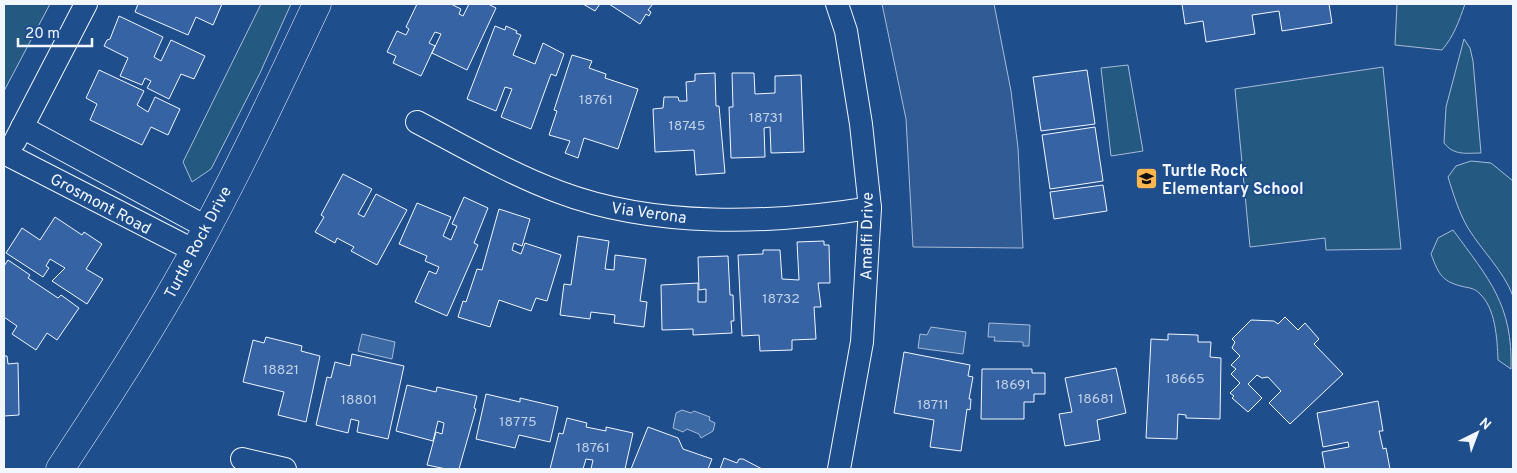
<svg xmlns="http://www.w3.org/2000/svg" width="1517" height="473" viewBox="0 0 1517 473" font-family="Overpass,sans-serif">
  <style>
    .green { fill: #245a82; stroke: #a8bbd7 }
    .parking { fill: #305b95; stroke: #a8bbd7 }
    .water { fill: #3b69a3; stroke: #a8bbd7 }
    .building { fill: #3563a3; stroke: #f2f6ff }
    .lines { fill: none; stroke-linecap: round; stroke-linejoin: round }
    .street-casing { stroke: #f2f6ff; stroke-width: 24 }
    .secondary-casing { stroke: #f2f6ff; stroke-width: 29 }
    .street { stroke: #1f4e8c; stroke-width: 22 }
    .secondary { stroke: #1f4e8c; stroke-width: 28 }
    .labels { text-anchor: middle; stroke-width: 4; stroke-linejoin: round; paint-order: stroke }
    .number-label { font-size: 14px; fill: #c3d1e8 }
    .poi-label { font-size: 16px; font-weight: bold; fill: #f2f6ff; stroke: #1f4e8c; text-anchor: start }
    .street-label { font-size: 16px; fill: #f2f6ff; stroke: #1f4e8c }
  </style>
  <rect width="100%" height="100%" fill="#1f4e8c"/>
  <g class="green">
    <polygon points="4,4 50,4 4,91"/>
    <polygon points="261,4 291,4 260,73 211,169 192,182 183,162"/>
    <path d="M1397,4H1465C1459,21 1454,36 1442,50L1395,45Z"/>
    <path d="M1464,39L1470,48L1473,61L1481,153C1467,153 1454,156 1444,143L1446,107Z"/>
    <polygon points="1128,65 1143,151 1111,156 1101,68"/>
    <polygon points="1383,67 1401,249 1326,250 1325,238 1250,247 1235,89"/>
    <path d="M1471,161L1491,163L1513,181V296C1503,270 1482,251 1468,228C1459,213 1453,193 1448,177L1456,166Z"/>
    <path d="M1453,230C1489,279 1513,305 1511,369L1498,360C1497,339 1496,308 1479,293C1475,289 1471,288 1465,287C1442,282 1439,275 1431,254L1438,238Z"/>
  </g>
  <polygon class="parking" points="882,4 994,4 1011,91 1018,148 1023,248 913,247 906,119"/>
  <g class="water">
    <polygon points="989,323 1030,325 1029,346 1023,346 1023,342 994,341 995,337 988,337"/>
    <polygon points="931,327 966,332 963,354 918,348 920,334 927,335"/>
    <polygon points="362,334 395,342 392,359 358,351"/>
    <polygon points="682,410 691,413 694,411 710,417 709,420 715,423 713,431 701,438 699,434 687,429 683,432 673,428 676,413"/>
  </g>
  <g class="building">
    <polygon points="138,4 222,4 213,25 196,17 188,35 135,12"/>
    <polygon points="417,4 451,4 461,9 459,14 463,16 469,4 488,4 496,8 467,70 432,53 441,34 435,32 429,43 435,46 421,76 393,63 396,56 387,52 397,31 406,35 409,29 406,27"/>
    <polygon points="583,4 600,4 595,11"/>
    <polygon points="609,4 653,4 648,10 651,12 649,16 646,14 640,24"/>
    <polygon points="1182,4 1329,4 1332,23 1282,31 1279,11 1252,15 1255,34 1206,42 1203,21 1185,24"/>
    <polygon points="119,16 163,37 154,57 161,61 171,40 205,56 194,79 181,74 169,99 147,88 151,81 145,78 142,85 120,76 128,58 104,46 107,40 110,39"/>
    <polygon points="495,26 505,30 506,26 517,31 516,33 521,35 513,55 535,64 543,43 564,54 556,76 551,74 531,129 501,117 512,89 505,87 496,111 467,99"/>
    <polygon points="572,55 592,61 589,68 606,74 605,78 638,89 618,149 584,138 578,158 565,153 570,141 549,135 557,111 554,110"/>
    <polygon points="99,70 144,91 137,105 148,112 155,97 180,109 168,135 151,127 142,145 90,120 97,104 86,98"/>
    <polygon points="1087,70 1095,124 1041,131 1033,77"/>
    <polygon points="715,73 716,106 719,106 725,173 696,175 694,150 655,152 653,109 663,108 664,97 678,97 679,101 687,101 686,82 695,81 695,74"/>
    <polygon points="732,73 754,73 755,94 775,93 775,76 801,75 804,152 771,153 770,127 764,128 765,157 731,158 729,107 733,107"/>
    <polygon points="1095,127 1103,181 1050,189 1042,135"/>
    <polygon points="343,174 372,189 358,214 364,217 376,194 407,210 377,265 351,251 354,247 337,238 335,243 315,232 324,217 321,215"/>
    <polygon points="1103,185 1107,211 1054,219 1050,192"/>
    <polygon points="464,197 488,208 474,243 478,245 447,316 415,302 429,271 436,274 439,267 425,261 427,256 399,244 417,203 451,217 443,236 451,240 457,226 452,224"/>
    <polygon points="499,209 530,219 522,246 514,243 512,250 521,254 525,243 561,255 547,301 536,298 531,311 499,300 490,327 458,317 463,301 466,302 477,269 482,270"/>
    <polygon points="55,217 82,235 84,232 102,244 86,269 103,279 87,304 52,281 65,268 50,259 46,266 49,268 43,277 6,253 22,228 40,240"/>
    <polygon points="578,236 609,241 605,269 614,270 615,255 646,259 640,301 647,302 644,327 614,323 615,315 591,312 590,319 560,315 564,284 571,285"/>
    <polygon points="824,241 824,245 829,245 830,283 818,283 821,307 814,307 816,339 792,340 792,350 760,351 759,335 742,336 738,255 763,254 763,250 780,250 782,279 799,280 797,242"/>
    <polygon points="728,256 730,295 733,295 734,321 731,321 732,333 693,335 693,329 662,330 661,285 698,283 698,302 706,302 706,289 699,290 698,257"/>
    <polygon points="8,260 30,275 28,278 58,298 61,295 79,308 57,340 47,333 36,350 12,334 17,326 4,317 4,266"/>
    <polygon points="1285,317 1298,330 1305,323 1319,339 1314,344 1343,374 1290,424 1269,403 1281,391 1268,377 1262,378 1257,375 1248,384 1262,398 1248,412 1232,398 1234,396 1230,393 1240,383 1231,374 1236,369 1231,365 1240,356 1232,348 1235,342 1232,339 1251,320 1274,321 1278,324"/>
    <polygon points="1168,334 1198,335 1198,342 1211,342 1210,357 1221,358 1220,419 1186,418 1186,415 1178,414 1177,439 1146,438 1151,339 1168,340"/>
    <polygon points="266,337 302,346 301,351 320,356 306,422 278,415 284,392 243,382 253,340 264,343"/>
    <polygon points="904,352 970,365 968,376 973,377 969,399 971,399 970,410 967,409 961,451 930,447 934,420 894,413"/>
    <polygon points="352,354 404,366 388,439 357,432 359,421 351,419 348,433 316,425 327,377 331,378 335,362 350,366"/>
    <polygon points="4,356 7,356 8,364 18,363 19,415 4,416 4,421"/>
    <polygon points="1116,368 1126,413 1097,420 1100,440 1065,446 1059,414 1072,412 1065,378"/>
    <polygon points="982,369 1032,369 1032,373 1045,373 1045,394 1034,394 1034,402 1024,402 1024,419 981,419"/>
    <polygon points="407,385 436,392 437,387 477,396 474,408 476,409 459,469 446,469 427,465 436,432 442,434 444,423 438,421 433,441 396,431"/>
    <polygon points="486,394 520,402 520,398 558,407 550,442 519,435 515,448 476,439"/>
    <polygon points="1378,401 1383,431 1379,431 1383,449 1386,448 1390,469 1325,469 1322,452 1349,447 1348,442 1323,447 1317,413"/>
    <polygon points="567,418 587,423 586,427 606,431 606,427 633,433 625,469 591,469 593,460 586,459 583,469 550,469 559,433 563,434"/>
    <polygon points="648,427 678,438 683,449 712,459 708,469 631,469"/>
    <polygon points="724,458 737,463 739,459 743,459 762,469 720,469"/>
  </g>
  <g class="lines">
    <defs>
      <g id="street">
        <polyline points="837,4 846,31 861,124 870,208 862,342 839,469"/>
        <path d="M417,122C463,146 510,174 559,192C654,228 771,224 870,208"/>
        <polyline points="22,127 206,227"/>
        <polyline points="15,141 86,4"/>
        <polyline points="8,155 195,251"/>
        <polyline points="242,459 285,469"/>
      </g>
      <path id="secondary" d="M60,469C107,398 153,327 194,252C238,172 278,87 317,4"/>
    </defs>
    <use href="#street" class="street-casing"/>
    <use href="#secondary" class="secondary-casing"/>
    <use href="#street" class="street"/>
    <use href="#secondary" class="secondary"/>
  </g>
  <defs>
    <symbol id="school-square" viewBox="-11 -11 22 22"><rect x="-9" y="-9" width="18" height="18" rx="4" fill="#ffb74d" stroke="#1f4e8c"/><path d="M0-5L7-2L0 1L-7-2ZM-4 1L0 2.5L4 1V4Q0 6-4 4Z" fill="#111"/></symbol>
  </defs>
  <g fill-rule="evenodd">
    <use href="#school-square" x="1134" y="166" width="25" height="25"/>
  </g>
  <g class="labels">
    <g class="number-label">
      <text x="596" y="104">18761</text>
      <text x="766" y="122">18731</text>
      <text x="687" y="130">18745</text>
      <text x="781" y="303">18732</text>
      <text x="281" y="374">18821</text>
      <text x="1185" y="383">18665</text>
      <text x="1013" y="389">18691</text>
      <text x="1096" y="403">18681</text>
      <text x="359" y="404">18801</text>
      <text x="933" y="409">18711</text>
      <text x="518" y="426">18775</text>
      <text x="593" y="452">18761</text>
    </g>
    <g class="poi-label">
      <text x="1162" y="176">Turtle Rock<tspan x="1162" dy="18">Elementary School</tspan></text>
    </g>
    <g class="street-label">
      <text transform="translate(101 203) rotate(28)" y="6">Grosmont Road</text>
      <text transform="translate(649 212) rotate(8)" y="6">Via Verona</text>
      <text transform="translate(866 236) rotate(-89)" y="6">Amalfi Drive</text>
      <text transform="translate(197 242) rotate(-62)" y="6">Turtle Rock Drive</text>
    </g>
  </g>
  <rect width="1517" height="473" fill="none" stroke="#f2f6ff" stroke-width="10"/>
  <g transform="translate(1477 433) rotate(42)" stroke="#1f4e8c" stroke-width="4" paint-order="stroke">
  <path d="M0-4L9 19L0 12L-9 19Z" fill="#f2f6ff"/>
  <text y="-8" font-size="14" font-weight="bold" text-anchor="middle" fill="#f2f6ff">N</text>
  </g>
  <path d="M18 38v8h74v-8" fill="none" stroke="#f2f6ff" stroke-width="2.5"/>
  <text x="25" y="38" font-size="15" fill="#f2f6ff" stroke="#1f4e8c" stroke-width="4" paint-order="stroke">20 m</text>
</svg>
